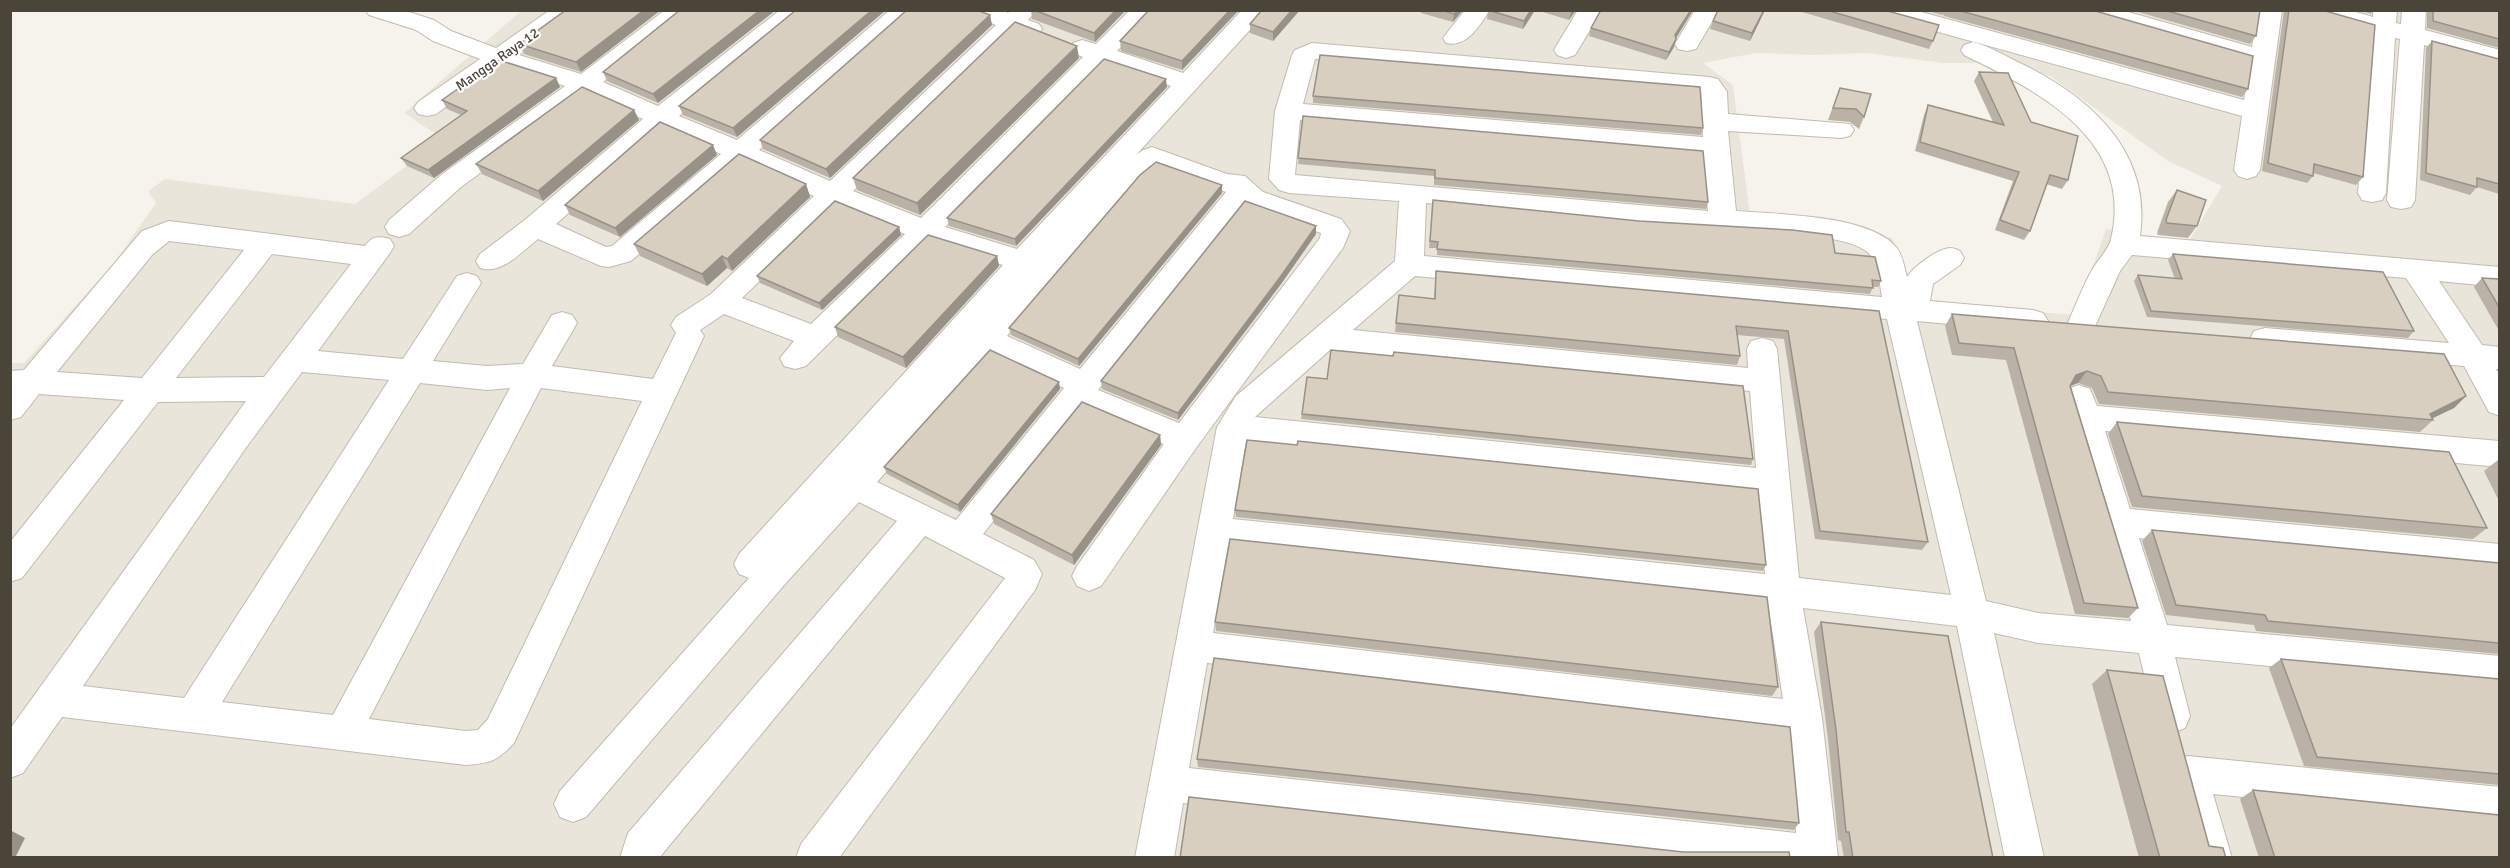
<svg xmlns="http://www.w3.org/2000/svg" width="2510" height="868" viewBox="0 0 2510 868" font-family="Signika,sans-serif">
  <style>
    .residential { fill: #eae5da; fill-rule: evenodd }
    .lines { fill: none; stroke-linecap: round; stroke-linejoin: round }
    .minor-casing { stroke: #c2bbae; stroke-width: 2 }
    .minor { fill: #fff; fill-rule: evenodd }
    .wall { fill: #bab2a6 }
    .shaded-wall { fill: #979187 }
    .building { fill: #d8cfc1; stroke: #979187; stroke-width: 1.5 }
    .labels { text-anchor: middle; stroke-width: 4.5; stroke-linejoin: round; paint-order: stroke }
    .far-street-label { font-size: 14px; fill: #4b4439; stroke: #fff }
  </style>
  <rect width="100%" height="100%" fill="#f6f3ec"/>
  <path class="residential" d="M521,11H2499V857H11L10,363H24L114,263L156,203L148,191L165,179L355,204L443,139L404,113ZM1756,53L1814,55L1866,53L1944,63H2002L2050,76L2168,161L2222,186L2188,243L2106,229L2076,315L1920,303L1892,238L1750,215L1733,85L1703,63Z"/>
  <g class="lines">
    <defs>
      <g id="minor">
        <path d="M365,10H403L434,20L451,31L496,48L550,10H578L519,55L581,74L665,10H693L603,82L658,106L780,10H808L679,116L737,140L890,10H917L759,150L830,181L996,25L971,15L967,10H1003L1008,13L1011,10H1037L1028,20L1039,24L1042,29L1039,34L1030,36L1016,32L853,191L921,218L1083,57L1073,53L1070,48L1073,43L1082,40L1096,44L1130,10H1156L1117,51L1183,73L1242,10H1268L1136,155L1143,150L1152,147L1227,174L1245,176L1263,192L1341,219L1350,231L1343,248L1196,448L1101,586L1089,591L1077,586L1072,576L1077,566L1164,444L1083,409L983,534L1034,560L1042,574L1035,590L839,858H796L801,844L1005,578L925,536L659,858H620L628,833L897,521L859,502L786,583L586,817L573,822L560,817L554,804L560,791L749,578L739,574L734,564L739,554L1003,265L930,243L806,366L795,369L784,366L780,358L794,341L724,314L700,330L704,336L514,743C497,761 491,763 466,765L62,717L23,773L10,778V729L246,401L158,402L22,578L10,582V542L124,400L39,394L21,417L10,420V371L24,370L142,231L169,221L365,246C372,236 378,236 390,239L394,246L390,253L318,351L403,359L457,276L467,273L477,276L481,283L433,361L487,366L523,364L552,315L562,312L572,315L577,323L552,366L653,379L676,333L671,325L676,317L711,294L814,196L743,164L631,261L609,267L601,266L538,239C521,252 502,275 480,268L476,261L480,254L526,219L643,119L587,95L461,187L409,234L399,237L389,234L385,227L389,220L441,175L565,86L503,66L436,114L427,116L418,114L414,108L418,102L480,59L433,41L416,30L369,15ZM1105,64L1171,86L1017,249L945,227ZM664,129L721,154L612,246L606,247L556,224ZM1156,167L1226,192L1080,369L1007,336L1139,181ZM837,206L905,234L811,324L742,298ZM1244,206L1321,233L1320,238L1179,423L1098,390ZM169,241L244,250L142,378L57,372L152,255ZM272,254L351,264L264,377L176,378ZM991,355L1064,388L956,520L877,482ZM302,372L389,380L184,698L83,686L245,449ZM420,383L487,390L510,388L333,715L222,702ZM541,388L642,401L488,719L478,730L466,731L369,719Z"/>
        <path d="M1465,10H1490C1479,26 1467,48 1446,43L1443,38Z"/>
        <polygon points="1578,10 1602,10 1575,55 1566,58 1557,55 1554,50"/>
        <polygon points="1695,10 1719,10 1696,49 1687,51 1678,49 1675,44"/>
        <polygon points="1873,10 1914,10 2244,100 2250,62 2084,15 2080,10 2121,10 2252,47 2258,10 2282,10 2260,170 2256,176 2247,179 2238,176 2234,170 2242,116 1877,15"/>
        <polygon points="2308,10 2349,10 2373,17 2373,10 2397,10 2396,23 2401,24 2402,10 2426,10 2425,30 2500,50 2500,66 2424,45 2415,200 2411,207 2401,209 2391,207 2387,200 2400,39 2395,38 2386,193 2382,200 2372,202 2362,200 2358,193 2371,31 2312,15"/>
        <path d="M1973,42C1991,47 2007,57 2024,65C2092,99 2152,153 2140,236L2500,267V287L2439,281L2482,345L2500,347V369H2496L2500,375V416L2489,412L2464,366L2265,350L2254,347L2250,339L2254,331L2265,328L2449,343L2406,278L2132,255L2120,271L2092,333L2082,336L2072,333L2067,325C2075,307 2082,288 2092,270C2097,261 2109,249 2111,239C2135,139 2038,91 1964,55L1961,50L1964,45Z"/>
        <path d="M1312,43L1709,77L1718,79L1727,92L1728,114L1850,124L1854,130L1850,136L1841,138L1728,131L1736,211C1776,214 1870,215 1896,247C1903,255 1904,267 1907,277C1913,267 1938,248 1951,248C1954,248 1957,250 1960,251L1964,258L1960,265L1933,284L1930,301L2033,310L2043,313L2048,321L2043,329L2033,332L1917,321L1986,601L2038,613L2131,621L2064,397L2068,389L2079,385L2090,389L2097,406L2500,441V467L2105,431L2130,509L2500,544V572L2139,538L2167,625L2500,656V688L2175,657L2190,716L2185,728L2172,733L2159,728L2154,716L2139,653L2038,643L1994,633L2044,858H2005L1957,626L1803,608L1822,718L1838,858H1678L1183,803L1174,858H1135L1217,427L1236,396L1395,261L1399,201L1289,193L1279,190L1269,179L1275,111L1292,55L1295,50ZM1315,59L1701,92L1703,137L1303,104ZM1300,120L1703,155L1708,211L1295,175ZM1426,203C1520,212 1614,225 1708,230C1743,232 1840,231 1866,251C1879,260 1879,282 1882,297L1424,256ZM1415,276L1887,319L1951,595L1799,578L1777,349L1773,341L1762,338L1751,341L1747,349L1748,368L1353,330ZM1330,350L1750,391L1756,468L1255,417ZM1246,441L1758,494L1765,574L1233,519ZM1228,546L1768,604L1783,699L1213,633ZM1207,663L1787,733L1796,833L1189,768Z"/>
        <polygon points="2188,756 2500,787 2500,823 2213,794 2232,858 2193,858 2169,774 2175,761"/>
      </g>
    </defs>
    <use href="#minor" class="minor-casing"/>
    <use href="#minor" class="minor"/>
  </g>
  <g class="wall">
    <polygon points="566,10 581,72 524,54 519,44"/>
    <polygon points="680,10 658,103 607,81 603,72"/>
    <polygon points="796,10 886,10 737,137 683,115 679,106"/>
    <polygon points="1031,10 1126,10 1095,42 1032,19"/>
    <polygon points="1149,10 1239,10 1182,70 1121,51 1120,41"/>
    <polygon points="1300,10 1273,41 1250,33 1250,24"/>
    <polygon points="1421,10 1463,10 1453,22 1421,13"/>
    <polygon points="1535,10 1523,29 1487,19 1488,11"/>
    <polygon points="1536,10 1576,10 1569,20"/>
    <polygon points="1601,10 1693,10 1676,38 1674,47 1666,60 1589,36 1591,28"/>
    <polygon points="1765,10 1750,41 1710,29 1713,21"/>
    <polygon points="1795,10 1884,10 1933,41 1929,49"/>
    <polygon points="1924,10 2092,10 2248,89 2242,97 1944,16 1943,14 1942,15"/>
    <polygon points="2131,10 2260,10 2256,36 2250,44"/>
    <polygon points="2284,10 2322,10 2363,177 2356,185 2313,173 2313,176 2307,183 2262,171"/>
    <polygon points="2359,10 2373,10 2371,14"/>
    <polygon points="2427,10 2499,10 2499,48 2427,28"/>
    <polygon points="990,15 992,25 830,178 763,149 760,140"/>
    <polygon points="2432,41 2499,59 2499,194 2477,187 2470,195 2420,180 2426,48"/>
    <polygon points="1079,58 920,215 857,190 853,178"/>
    <polygon points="1979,72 2031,122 2068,180 2062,189 2046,184 2030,231 2024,240 1995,230 2013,181 1915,151 1924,115 1928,105 1993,122 1974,81"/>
    <polygon points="556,78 560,87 434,178 407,166 401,158 461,115 447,109 442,100"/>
    <polygon points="1167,87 1016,246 949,226 947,218"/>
    <polygon points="1840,88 1864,117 1859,129 1850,122 1828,120"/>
    <polygon points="1313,96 1703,128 1701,135 1313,103"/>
    <polygon points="634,110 639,120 543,201 482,174 476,164"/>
    <polygon points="1303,116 1708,202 1706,209 1434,185 1434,176 1298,164"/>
    <polygon points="717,155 620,237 570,215 565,205"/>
    <polygon points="806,184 810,197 732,271 727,268 707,286 640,256 634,244"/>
    <polygon points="1222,185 1222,193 1079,366 1011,335 1009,328"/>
    <polygon points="2177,190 2197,226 2188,238 2158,235 2157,233 2168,202"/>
    <polygon points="1432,206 1835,253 1881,281 1878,287 1873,287 1870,294 1437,255 1437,248 1429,248"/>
    <polygon points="1316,226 1316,234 1281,284 1178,420 1102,389 1101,381"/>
    <polygon points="899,227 901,235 822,310 760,283 757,276"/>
    <polygon points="2173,254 2414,331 2408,338 2147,317 2134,281 2138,275 2175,279 2168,260"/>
    <polygon points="997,256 999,266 906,368 838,337 835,327"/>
    <polygon points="1436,271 1879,311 1928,542 1922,550 1815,539 1784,339 1737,335 1740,356 1737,365 1395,332 1399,295 1434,299"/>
    <polygon points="2482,278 2499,279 2499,331 2474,287"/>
    <polygon points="1952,314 2466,396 2454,408 2432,418 2433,420 2420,432 2099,404 2092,388 2078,383 2071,386 2138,608 2128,618 2075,614 2006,360 1952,355 1945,326"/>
    <polygon points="1060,389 960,512 887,474 884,467"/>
    <polygon points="1302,414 1753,459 1751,465 1301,419"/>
    <polygon points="2117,422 2487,528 2473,539 2132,507 2108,434"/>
    <polygon points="1160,435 1161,445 1074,565 994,524 991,514"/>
    <polygon points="2498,460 2499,460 2499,501 2484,471"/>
    <polygon points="1235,510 1766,565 1763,571 1236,517"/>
    <polygon points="2152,530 2499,563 2499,654 2256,631 2254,625 2166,615 2142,541"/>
    <polygon points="1215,622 1778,687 1772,696 1216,631"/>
    <polygon points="1821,622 1993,858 1844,858 1841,841 1838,840 1828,739 1814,632"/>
    <polygon points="2281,659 2499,679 2499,785 2304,766 2269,668"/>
    <polygon points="2107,670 2209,846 2226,858 2139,858 2092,684"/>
    <polygon points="1197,759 1799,823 1794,830 1198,767"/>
    <polygon points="2253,790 2499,858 2259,858 2240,799"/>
  </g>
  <g class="shaded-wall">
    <polygon points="644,10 661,10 581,72 576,62"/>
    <polygon points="760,10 776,10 658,103 653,94"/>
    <polygon points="872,10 886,10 737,137 733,128"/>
    <polygon points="1116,10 1126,10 1095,42 1094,33"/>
    <polygon points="1230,10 1239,10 1182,70 1182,61"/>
    <polygon points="1292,10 1300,10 1273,41 1273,32"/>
    <polygon points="1457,10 1463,10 1453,22 1454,14"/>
    <polygon points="1531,10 1535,10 1523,29 1524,21"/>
    <polygon points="1572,10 1576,10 1569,20 1571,12"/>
    <polygon points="1691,10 1693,10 1673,43 1675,35"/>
    <polygon points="1764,10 1765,10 1750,41 1752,33"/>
    <polygon points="990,15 992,25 830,178 826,169"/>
    <polygon points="1676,39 1674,47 1666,60 1669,52"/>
    <polygon points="1077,46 1079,58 920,215 917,203"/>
    <polygon points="556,78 560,87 434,178 428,170 434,165"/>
    <polygon points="1166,79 1167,87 1016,246 1015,239"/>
    <polygon points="634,110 639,120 543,201 538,191"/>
    <polygon points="713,145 717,155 620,237 615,228"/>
    <polygon points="806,184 810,197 732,271 727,259"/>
    <polygon points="1222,185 1222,193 1079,366 1078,359"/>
    <polygon points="1316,226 1316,234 1281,284 1178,420 1178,413"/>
    <polygon points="899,227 901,235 822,310 819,303"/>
    <polygon points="722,256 727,268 707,286 702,274"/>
    <polygon points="997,256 999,266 906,368 903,357"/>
    <polygon points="2087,371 2078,383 2067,387 2076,375"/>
    <polygon points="1059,382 1060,389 960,512 958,505"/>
    <polygon points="2466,396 2454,408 2429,420 2430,414"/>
    <polygon points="1160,435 1161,445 1074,565 1072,555"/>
    <polygon points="10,830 25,838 15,858 10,858"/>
  </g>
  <g class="building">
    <polygon points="566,10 644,10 576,62 519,44"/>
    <polygon points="680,10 760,10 653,94 603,72"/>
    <polygon points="796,10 872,10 733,128 679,106"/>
    <polygon points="907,10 977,10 990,15 826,169 760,140"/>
    <polygon points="1034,10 1116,10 1094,33"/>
    <polygon points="1149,10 1230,10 1182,61 1120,41"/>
    <polygon points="1262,10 1292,10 1273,32 1250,24"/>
    <polygon points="1441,10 1457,10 1454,14"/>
    <polygon points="1488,10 1531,10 1524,21"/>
    <polygon points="1601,10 1691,10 1675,35 1676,39 1669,52 1591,28"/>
    <polygon points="1718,10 1764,10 1752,33 1713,21"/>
    <polygon points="1826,10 1884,10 1939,25 1933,41"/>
    <polygon points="1957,10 2092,10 2253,56 2248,89"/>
    <polygon points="2164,10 2260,10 2256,36"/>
    <polygon points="2289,10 2322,10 2375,25 2363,177 2314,164 2313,176 2268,163"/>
    <polygon points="2433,10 2499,10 2499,39 2433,21"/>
    <polygon points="1015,22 1077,46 917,203 853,178"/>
    <polygon points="2432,41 2499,59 2499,184 2477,178 2477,187 2426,173"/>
    <polygon points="1320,55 1700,87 1703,128 1313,96"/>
    <polygon points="1104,59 1166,79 1015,239 947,218"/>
    <polygon points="499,60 556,78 428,170 401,158 467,111 442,100"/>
    <polygon points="1979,72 2008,73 2031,122 2078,136 2068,180 2050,175 2030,231 2000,220 2019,172 1920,142 1928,105 2004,125"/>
    <polygon points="582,87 634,110 538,191 476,164"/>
    <polygon points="1840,88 1871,94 1864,117 1856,109 1833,108"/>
    <polygon points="1303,116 1703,151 1708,202 1435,178 1435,170 1298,158"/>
    <polygon points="660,122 713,145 615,228 565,205"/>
    <polygon points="739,154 806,184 727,259 722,256 702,274 634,244"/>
    <polygon points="1156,162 1222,185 1078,359 1009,328 1140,175"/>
    <polygon points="2177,190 2206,200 2197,226 2167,223 2166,220"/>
    <polygon points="1433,200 1639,221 1792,230 1832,235 1835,253 1875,257 1881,281 1872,280 1873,288 1437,249 1438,242 1430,241"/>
    <polygon points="835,201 899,227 819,303 757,276"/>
    <polygon points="1245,201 1316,226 1281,276 1178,413 1101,381"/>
    <polygon points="928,235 997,256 903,357 835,327"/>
    <polygon points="2173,254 2383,272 2414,331 2151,311 2138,275 2182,279"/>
    <polygon points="1436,271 1879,311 1928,542 1820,531 1788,331 1736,326 1740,356 1396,323 1399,295 1435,299"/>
    <polygon points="2482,278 2499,279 2499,307"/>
    <polygon points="1952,314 2444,354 2466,396 2430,414 2433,420 2108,392 2101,376 2087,371 2076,375 2070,386 2138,608 2084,603 2014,348 1959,343"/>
    <polygon points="990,350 1059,382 958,505 884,467"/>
    <polygon points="1331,350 1393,356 1394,352 1743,386 1753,459 1302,414 1307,377 1327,379"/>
    <polygon points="1082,402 1160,435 1072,555 991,514"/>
    <polygon points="2117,422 2449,452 2487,528 2142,496"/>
    <polygon points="1247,440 1297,445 1298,441 1758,489 1766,565 1235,510"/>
    <polygon points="2152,530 2499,563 2499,643 2268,621 2265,615 2176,605"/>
    <polygon points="1230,539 1767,597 1778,687 1215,622"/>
    <polygon points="1821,622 1948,636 1993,858 1853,858 1849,832 1846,832 1836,730"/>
    <polygon points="1214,658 1790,727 1799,823 1197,759"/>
    <polygon points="2281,659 2499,679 2499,774 2317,757"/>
    <polygon points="2107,670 2163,676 2209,846 2223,848 2226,858 2160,858"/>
    <polygon points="2253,790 2499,815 2499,858 2275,858"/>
    <polygon points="1189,797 1683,852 1789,852 1790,858 1180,858"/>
  </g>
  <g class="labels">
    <g class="far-street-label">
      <text transform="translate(497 59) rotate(-35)" y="5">Mangga Raya 12</text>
    </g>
  </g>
  <rect width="2510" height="868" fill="none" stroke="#4b4439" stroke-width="24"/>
</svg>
